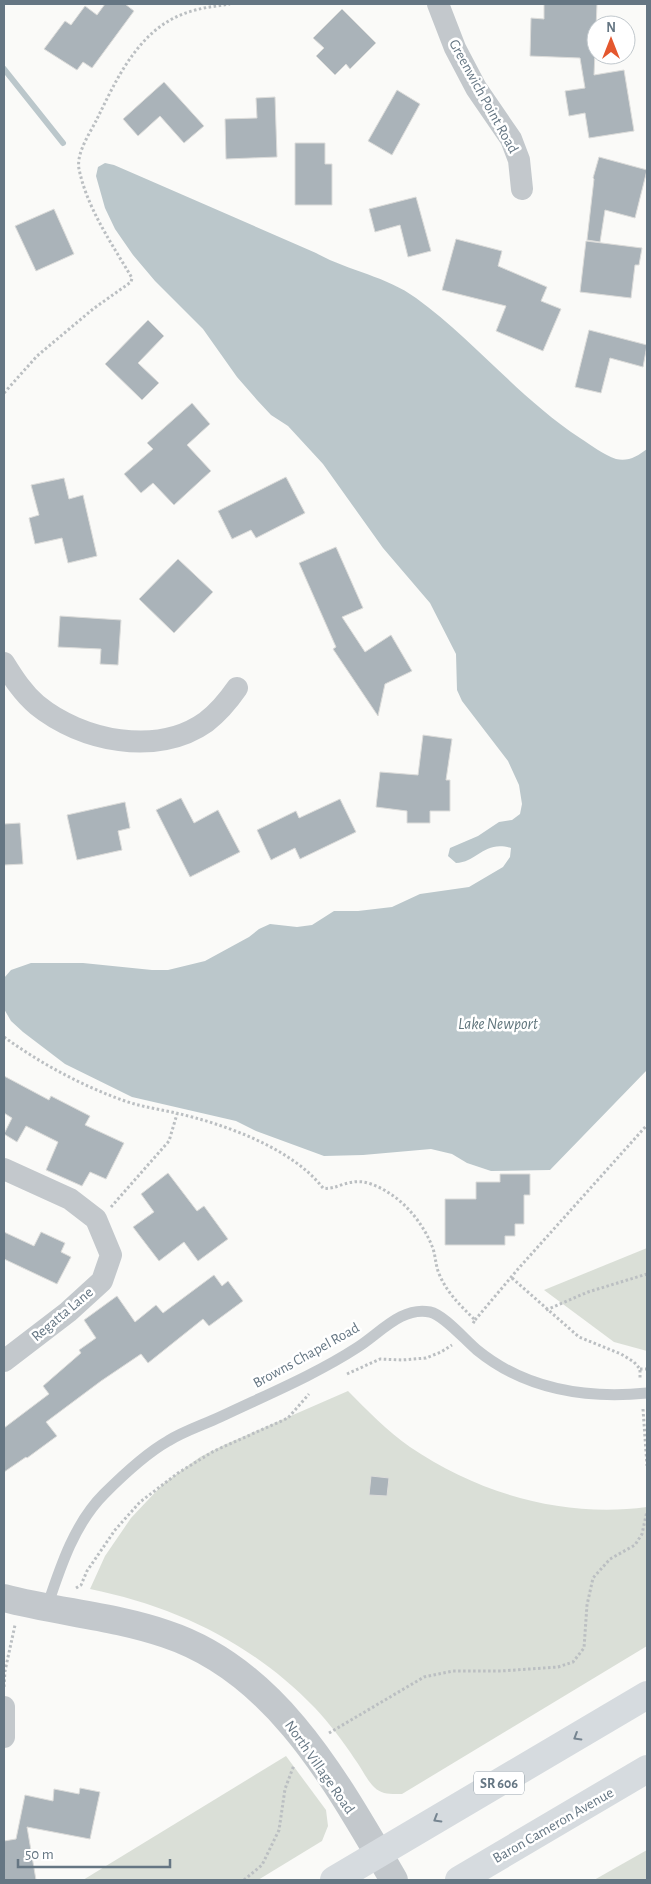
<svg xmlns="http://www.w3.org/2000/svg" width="651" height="1884" viewBox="0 0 651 1884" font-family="'Alegreya Sans',sans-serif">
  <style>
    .green { fill: #dadfd7 }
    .water { fill: #bbc7cb }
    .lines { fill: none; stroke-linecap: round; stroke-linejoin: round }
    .stream { stroke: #bbc7cb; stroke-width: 6 }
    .building { fill: #aab3b9; stroke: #dcdcda }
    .path { stroke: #bbbfc2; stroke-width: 3; stroke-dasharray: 2.5 2.5; stroke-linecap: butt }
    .service { stroke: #c3c8cc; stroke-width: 11 }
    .minor { stroke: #c3c8cc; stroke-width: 22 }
    .tertiary { stroke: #c3c8cc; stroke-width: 28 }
    .primary { stroke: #d6dbdf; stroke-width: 28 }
    .oneway { stroke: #768591 }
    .labels { text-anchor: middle; stroke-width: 5; stroke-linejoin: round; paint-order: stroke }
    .shield { fill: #fff; stroke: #939fa8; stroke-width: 1 }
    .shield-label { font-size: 14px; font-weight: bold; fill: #657683 }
    .street-label { font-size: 15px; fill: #657683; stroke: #fff }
    .water-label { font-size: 16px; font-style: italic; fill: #60757c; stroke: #fff }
  </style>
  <rect width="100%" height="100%" fill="#fafaf8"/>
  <g class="green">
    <polygon points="647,1248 647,1351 614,1342 544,1290"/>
    <path d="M348,1391C368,1411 387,1431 410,1447C479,1494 564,1518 647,1507V1646L402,1794C391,1794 382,1795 374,1787C366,1779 361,1767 354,1758C343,1741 329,1723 315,1708C252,1643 177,1607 90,1589L105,1556L131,1518L163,1484L200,1457L224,1445Z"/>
    <polygon points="286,1756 326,1810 328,1826 322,1841 258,1880 83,1880"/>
    <polygon points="647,1850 647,1880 594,1880"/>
  </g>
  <path class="water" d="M105,163L114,165L144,178L316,253C348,271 386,276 416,298C474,340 519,398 580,438C591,445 604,455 616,459C628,462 638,456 647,449V1070L550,1170L491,1171L467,1163L452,1154L431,1149L363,1155L324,1156L256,1131L236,1121L132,1097L65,1064L23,1032L11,1021L4,1009V978L11,970L31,963H83L152,970H168L205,961L249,937L259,929L270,924L297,927L312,925L334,911H358L392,907L420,894L469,887L503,867L510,857L511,848C484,840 478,862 456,863L448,856L450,848L478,836L499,822L512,820L520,814L522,804L519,785L508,761L462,701L457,690L456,654L430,603L383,548L323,464L288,426L271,415L257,400L237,377L203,329L155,281L133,255L115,229L105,208L96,176L98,167Z"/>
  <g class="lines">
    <polyline class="stream" points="4,69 63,143"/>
  </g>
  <g class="building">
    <polygon points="105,4 125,4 134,11 92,68 83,62 77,70 44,49 65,21 71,25 85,6 97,15"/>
    <polygon points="544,4 597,4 594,75 624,70 634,131 589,138 585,113 569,116 565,91 585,88 580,58 530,56 531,18 544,19"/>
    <polygon points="342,9 376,43 350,69 346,64 335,75 316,56 324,48 313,38"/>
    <polygon points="164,82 204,126 184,143 160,116 138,136 123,119"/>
    <polygon points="397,90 420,104 392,155 368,141"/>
    <polygon points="275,97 277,157 226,159 225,119 257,118 256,98"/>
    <polygon points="295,143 325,143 325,164 332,164 332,205 295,205"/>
    <polygon points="599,157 647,170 635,218 605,210 600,242 587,240 594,179 593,178"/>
    <polygon points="416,197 431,251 408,257 400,225 375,232 369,209"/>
    <polygon points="54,209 74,254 36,271 15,226"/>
    <polygon points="456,239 502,251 498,266 547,287 541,301 561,309 543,351 496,331 506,306 442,290"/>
    <polygon points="586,241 642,248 639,265 635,265 631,298 580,292"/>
    <polygon points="148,320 164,336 138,363 159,383 142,400 105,364"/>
    <polygon points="589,330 647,345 643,367 610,358 601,393 575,387"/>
    <polygon points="192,403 210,424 187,445 211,471 174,505 153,483 141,493 124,474 153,449 147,443"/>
    <polygon points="286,477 305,513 256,538 251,530 232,539 218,511"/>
    <polygon points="64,478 69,499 83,495 97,556 68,563 62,538 35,544 29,518 39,515 31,485"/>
    <polygon points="336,547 363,608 342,617 365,652 391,635 412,671 385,684 378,716 333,649 336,647 299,563"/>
    <polygon points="178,559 213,592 174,633 139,599"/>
    <polygon points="60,616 121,620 118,665 100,664 101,649 58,647"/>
    <polygon points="423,735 452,739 446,780 450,780 450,811 430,811 430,823 407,823 407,811 376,807 380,772 418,775"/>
    <polygon points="181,798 194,823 218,810 240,852 190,877 156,810"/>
    <polygon points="340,799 356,832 300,859 295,848 271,860 257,830 296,811 299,818"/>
    <polygon points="125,802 130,828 118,831 122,850 77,860 67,815"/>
    <polygon points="20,823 23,864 4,865 4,824"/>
    <polygon points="4,1076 49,1100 51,1096 90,1116 85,1125 124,1143 106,1179 90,1172 82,1186 46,1170 58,1142 26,1126 17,1142 4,1134 12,1118 4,1113"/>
    <polygon points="168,1173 197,1211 204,1206 228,1239 198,1261 184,1242 159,1261 133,1227 154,1212 141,1194"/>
    <polygon points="500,1174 530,1174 530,1195 524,1195 524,1224 515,1224 515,1236 505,1236 505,1245 445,1245 445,1199 476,1199 476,1182 500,1182"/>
    <polygon points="4,1232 34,1246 41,1232 65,1243 61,1252 71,1257 57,1284 4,1259"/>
    <polygon points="214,1275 222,1286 228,1281 243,1301 209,1326 203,1319 148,1363 141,1354 101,1381 46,1422 57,1436 27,1458 26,1457 4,1472 4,1428 49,1394 43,1386 81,1353 79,1350 96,1338 84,1320 117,1296 135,1322 156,1305 163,1313"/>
    <polygon points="371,1476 389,1478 387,1496 369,1495"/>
    <polygon points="80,1788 100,1792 90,1839 27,1827 36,1880 4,1880 4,1841 16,1839 25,1795 53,1801 54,1789 79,1794"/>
  </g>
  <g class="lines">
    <g class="path">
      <path d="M4,393L37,356L93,309L131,282L132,278C112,244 87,208 79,169C76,153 90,133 97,119C118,76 141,25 192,11C205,7 218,6 230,4"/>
      <path d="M4,1037C40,1063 82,1086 125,1101C142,1107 159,1109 176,1113C224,1124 292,1148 323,1188C336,1191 350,1176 371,1184C399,1194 421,1219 432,1246C436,1255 435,1266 440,1276C448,1294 461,1306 475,1320L472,1325"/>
      <polyline points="111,1207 169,1141 177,1114"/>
      <polyline points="512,1278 579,1337 621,1354 634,1362 640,1369 640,1378"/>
      <polyline points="546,1310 588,1292 647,1274"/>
      <polyline points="475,1320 518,1269 647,1125"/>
      <polyline points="640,1369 647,1369"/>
      <polyline points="347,1374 380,1359 402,1360 426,1358 441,1352 452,1345"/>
      <polyline points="643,1409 647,1466"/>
      <polyline points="76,1588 81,1585 87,1571 115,1530 140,1502 178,1473 214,1451 288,1418 309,1394"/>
      <polyline points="4,1687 5,1671 15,1625"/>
      <polyline points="329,1733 424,1677 453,1671 501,1671 558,1667 573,1662 584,1648 587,1605 593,1578 610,1559 635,1545 642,1534 647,1511"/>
      <polyline points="244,1880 262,1865 279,1830 285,1789 294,1765"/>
    </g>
    <path class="service" d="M47,1607C60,1568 74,1524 104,1494C123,1475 145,1454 168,1441C184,1431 203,1425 220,1417C266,1395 315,1375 358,1347C380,1333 402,1306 430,1312C444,1315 465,1340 477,1350C526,1390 585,1399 647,1393"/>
    <g class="minor">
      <polyline points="438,4 455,48 476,88 511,139 519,160 522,189"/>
      <path d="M4,663C14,679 23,693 37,705C81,741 157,757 206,722C219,712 228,701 237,688"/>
      <polyline points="4,1169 70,1199 96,1219 111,1255 102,1281 68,1312 4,1361"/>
      <polyline points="4,1707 4,1737"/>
    </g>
    <path class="tertiary" d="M4,1598C57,1612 113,1616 166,1634C278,1671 338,1785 394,1880"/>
    <g class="primary">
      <polyline points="334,1880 647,1695"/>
      <polyline points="459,1880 647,1769"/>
    </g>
  </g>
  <defs><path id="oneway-chevron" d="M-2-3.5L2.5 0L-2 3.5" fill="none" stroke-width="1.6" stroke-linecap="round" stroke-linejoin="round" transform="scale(1.25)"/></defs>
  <g class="oneway">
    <use href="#oneway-chevron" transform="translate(577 1737) rotate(149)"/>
    <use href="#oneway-chevron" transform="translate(437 1819) rotate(149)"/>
  </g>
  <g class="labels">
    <rect class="shield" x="474" y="1771.5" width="50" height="23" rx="4"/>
    <g class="shield-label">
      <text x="499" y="1788">SR 606</text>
    </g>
    <g class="street-label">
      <text transform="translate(484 96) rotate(61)" y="5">Greenwich Point Road</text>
      <text transform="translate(62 1314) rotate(-40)" y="5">Regatta Lane</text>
      <text transform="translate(306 1355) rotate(-29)" y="5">Browns Chapel Road</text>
      <text transform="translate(320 1767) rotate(55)" y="5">North Village Road</text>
      <text transform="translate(553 1825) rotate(-30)" y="5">Baron Cameron Avenue</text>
    </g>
    <g class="water-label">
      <text x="498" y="1029">Lake Newport</text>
    </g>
  </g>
  <rect width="651" height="1884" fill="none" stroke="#657683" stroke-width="10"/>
  <g transform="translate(611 40)"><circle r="24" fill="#ffffff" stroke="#c1c8cd"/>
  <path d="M0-4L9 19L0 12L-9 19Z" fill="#e4572e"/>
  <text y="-8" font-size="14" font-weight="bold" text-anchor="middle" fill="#657683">N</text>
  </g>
  <path d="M18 1859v8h152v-8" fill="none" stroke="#657683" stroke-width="2.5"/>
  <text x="25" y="1859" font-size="15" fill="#657683" stroke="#ffffff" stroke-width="4" paint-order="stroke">50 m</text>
</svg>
